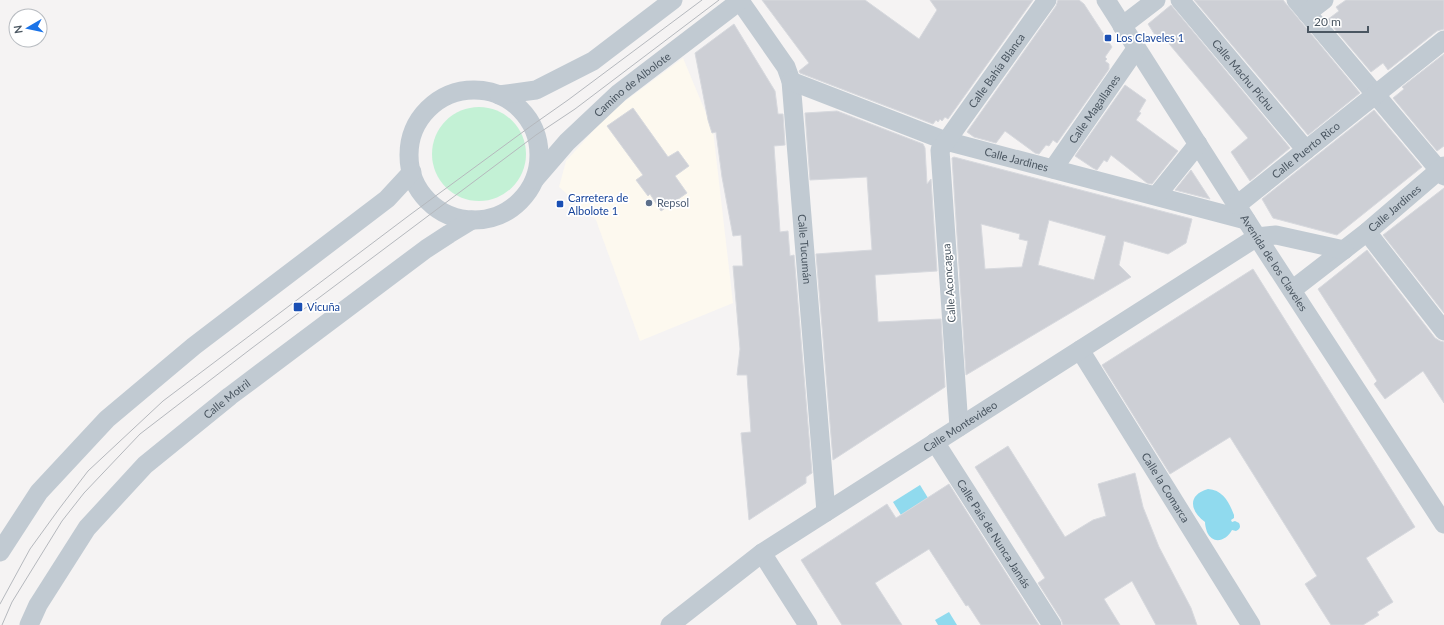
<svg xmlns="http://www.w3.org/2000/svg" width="1444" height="625" viewBox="0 0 1444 625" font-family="Lato,sans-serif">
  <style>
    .commercial { fill: #fdf9ef }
    .green { fill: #c3f1d5 }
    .water { fill: #90daee }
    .building { fill: #cdcfd5; stroke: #d7d9de; fill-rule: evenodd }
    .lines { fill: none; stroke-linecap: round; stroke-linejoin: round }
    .minor { stroke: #c1cad2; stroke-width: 19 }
    .tram { stroke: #b5b8bd; stroke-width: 1 }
    .transit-dot { fill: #1a4fb4; stroke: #fff; stroke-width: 1.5 }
    .service-dot { fill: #5c6f8a; stroke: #fff; stroke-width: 1.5 }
    .labels { text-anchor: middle; stroke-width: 3.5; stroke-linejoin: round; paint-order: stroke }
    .transit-label { font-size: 11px; fill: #164399; stroke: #fff; text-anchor: start }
    .street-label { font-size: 11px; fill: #4a5661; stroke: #fff }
    .service-label { font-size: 11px; fill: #4e5e75; stroke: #fff; text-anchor: start }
  </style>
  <rect width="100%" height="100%" fill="#f5f3f3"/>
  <polygon class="commercial" points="683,58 713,130 733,303 640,341 596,220 559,187 566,161 609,113"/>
  <circle class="green" cx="479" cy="154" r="47"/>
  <g class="water">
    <polygon points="920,485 928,498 901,515 893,502"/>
    <path d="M1208,489C1223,490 1229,502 1234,515V518L1231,520L1232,522L1235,521L1239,523C1241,527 1240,529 1236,531L1232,530C1226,541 1213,545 1207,532C1206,529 1205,525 1205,522C1190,511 1187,495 1208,489Z"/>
    <polygon points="949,612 957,625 938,625 935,620"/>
  </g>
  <g class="building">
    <polygon points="762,0 865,0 919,39 937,10 930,0 1033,0 948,119 945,117 942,121 940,119 938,122 936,120 933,124 800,73 799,71 809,63"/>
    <polygon points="1058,0 1079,0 1084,4 1112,47 1105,57 1107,59 1105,61 1109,64 1109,69 1057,143 1053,140 1049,146 1046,145 1039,154 1035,153 1005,131 996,143 974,137 967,132 1056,6"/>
    <polygon points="1194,0 1283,0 1360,93 1308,135"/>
    <polygon points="1346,0 1444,0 1444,29 1437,31 1388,70 1383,63 1371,72 1327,20 1339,11 1336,7"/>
    <polygon points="1171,5 1290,148 1250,181 1231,152 1248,138 1165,39 1160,43 1148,24"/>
    <polygon points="734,24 775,91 778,114 783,114 785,145 774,146 780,232 788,231 790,256 794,255 812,473 806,477 806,483 749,520 741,433 751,432 747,375 737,375 740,349 733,266 743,266 741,235 733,236 722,177 716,132 712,133 708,120 695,53"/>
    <polygon points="1444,54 1444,146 1437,151 1393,98 1404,89 1402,87"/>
    <polygon points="1125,85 1146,100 1139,112 1141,113 1136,120 1178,151 1152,184 1147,183 1111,155 1107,162 1104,160 1097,170 1093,168 1075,156"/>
    <polygon points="633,108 668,157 678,151 689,166 675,176 687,193 661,211 650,194 648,196 636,180 643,175 607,126"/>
    <polygon points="1374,110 1422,167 1337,235 1273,218 1262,199"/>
    <polygon points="837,111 923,144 925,148 927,184 931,179 937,271 875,275 878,322 941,319 945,387 833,460 816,254 872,250 867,177 810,180 805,113"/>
    <path d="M954,157L1192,219L1186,243L1168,254L1124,241L1119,265L1131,277L966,375L952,158ZM1049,220L1106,236L1094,280L1038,265ZM981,224L1020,234L1019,239L1028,241L1022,267L985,269Z"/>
    <polygon points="1191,170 1210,199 1175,190"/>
    <polygon points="1444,188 1444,313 1383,235"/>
    <polygon points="1367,250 1435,338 1440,341 1444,342 1444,403 1423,371 1385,399 1374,384 1377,381 1318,289"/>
    <polygon points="1253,269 1415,527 1366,558 1393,602 1377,612 1379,615 1363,625 1331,625 1305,584 1317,576 1230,437 1170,474 1102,365"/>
    <polygon points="1008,446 1065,537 1093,520 1106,516 1098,484 1135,473 1143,507 1159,547 1191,608 1197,625 1156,625 1132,581 1104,599 1120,625 1063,625 1061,619 1038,583 1045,578 975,467"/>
    <polygon points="949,484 1039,625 981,625 968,605 966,606 929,549 875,583 902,625 842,625 801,560 887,504 896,518"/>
  </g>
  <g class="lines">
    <g class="minor">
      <path id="s1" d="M1106,0L1257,237L1444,524"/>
      <path id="s2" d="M1180,0L1306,150"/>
      <polyline points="1296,0 1444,176"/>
      <path id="s3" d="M740,1L786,67L791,81L826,512"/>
      <polyline points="1307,13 1324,0"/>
      <polyline points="1122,26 1156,0"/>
      <path id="s4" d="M791,81L946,141L1246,220"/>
      <circle cx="474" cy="155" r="65"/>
      <polyline points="499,95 536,90 593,61 673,0"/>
      <path id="s5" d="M1053,169L1136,49"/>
      <path id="s6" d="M535,179L567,142L619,93L741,0"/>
      <polyline points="1157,195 1198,144"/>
      <path id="s7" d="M1237,205L1444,40"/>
      <polyline points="1367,232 1444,331"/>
      <path id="s8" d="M1292,290L1367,232L1444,166"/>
      <path id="s9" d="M1080,350L1251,625"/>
      <path id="s10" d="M959,427L940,150L1047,0"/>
      <path id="s11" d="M935,442L1052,625"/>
      <polyline points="0,552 39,492 107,419 194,346 387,199 412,172"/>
      <polyline points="762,553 808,625"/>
      <path id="s12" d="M29,625L38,605L87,528L145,465L230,396L426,249L449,234L472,220"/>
      <path id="s13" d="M670,625L762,553L1257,237L1276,235L1344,250"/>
    </g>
    <g class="tram">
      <polyline points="0,604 30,549 59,509 88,471 163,401 411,214 531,126 568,100 702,0"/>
      <polyline points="2,625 12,602 62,521 84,493 140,434 252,348 536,135 575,109 719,0"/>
    </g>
  </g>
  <g class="transit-dot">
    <rect x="1104" y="34" width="8" height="8" rx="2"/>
    <rect x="556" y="200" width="8" height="8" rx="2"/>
    <rect x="293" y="302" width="10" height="10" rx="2"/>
  </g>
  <circle class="service-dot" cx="649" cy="203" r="4"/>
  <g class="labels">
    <g class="transit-label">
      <text x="1116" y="42">Los Claveles 1</text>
      <text x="568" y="202">Carretera de<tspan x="568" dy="13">Albolote 1</tspan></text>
      <text x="307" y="311">Vicuña</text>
    </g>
    <g class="street-label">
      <text dy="4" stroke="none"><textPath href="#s10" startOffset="375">Calle Bahía Blanca</textPath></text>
      <text dy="4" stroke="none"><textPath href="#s2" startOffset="98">Calle Machu Pichu</textPath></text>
      <text dy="4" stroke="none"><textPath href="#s6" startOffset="136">Camino de Albolote</textPath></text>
      <text dy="4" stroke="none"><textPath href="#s5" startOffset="73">Calle Magallanes</textPath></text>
      <text dy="4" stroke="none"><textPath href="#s7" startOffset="88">Calle Puerto Rico</textPath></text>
      <text dy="4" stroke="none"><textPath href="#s4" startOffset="239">Calle Jardines</textPath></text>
      <text dy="4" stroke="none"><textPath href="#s8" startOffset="131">Calle Jardines</textPath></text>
      <text dy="4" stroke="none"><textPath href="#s3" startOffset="264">Calle Tucumán</textPath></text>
      <text dy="4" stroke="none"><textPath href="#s1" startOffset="312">Avenida de los Claveles</textPath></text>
      <text transform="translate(949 283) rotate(-94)" y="4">Calle Aconcagua</text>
      <text dy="4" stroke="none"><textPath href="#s12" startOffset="304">Calle Motril</textPath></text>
      <text dy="4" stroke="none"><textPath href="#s13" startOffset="352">Calle Montevideo</textPath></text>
      <text dy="4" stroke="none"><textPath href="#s9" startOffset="162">Calle la Comarca</textPath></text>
      <text dy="4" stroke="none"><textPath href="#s11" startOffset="109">Calle País de Nunca Jamás</textPath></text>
    </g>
    <g class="service-label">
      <text x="657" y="207">Repsol</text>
    </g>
  </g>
  <g transform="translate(28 28) rotate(261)"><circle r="19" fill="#ffffff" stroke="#b7bbc0"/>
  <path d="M0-3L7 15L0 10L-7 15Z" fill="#1a73e8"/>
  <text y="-6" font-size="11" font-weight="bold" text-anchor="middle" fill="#4a5661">N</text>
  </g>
  <path d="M1308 26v6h60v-6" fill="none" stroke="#4a5661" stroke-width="2"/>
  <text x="1314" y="26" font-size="12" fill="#4a5661" stroke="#ffffff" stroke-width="3" paint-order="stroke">20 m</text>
</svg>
